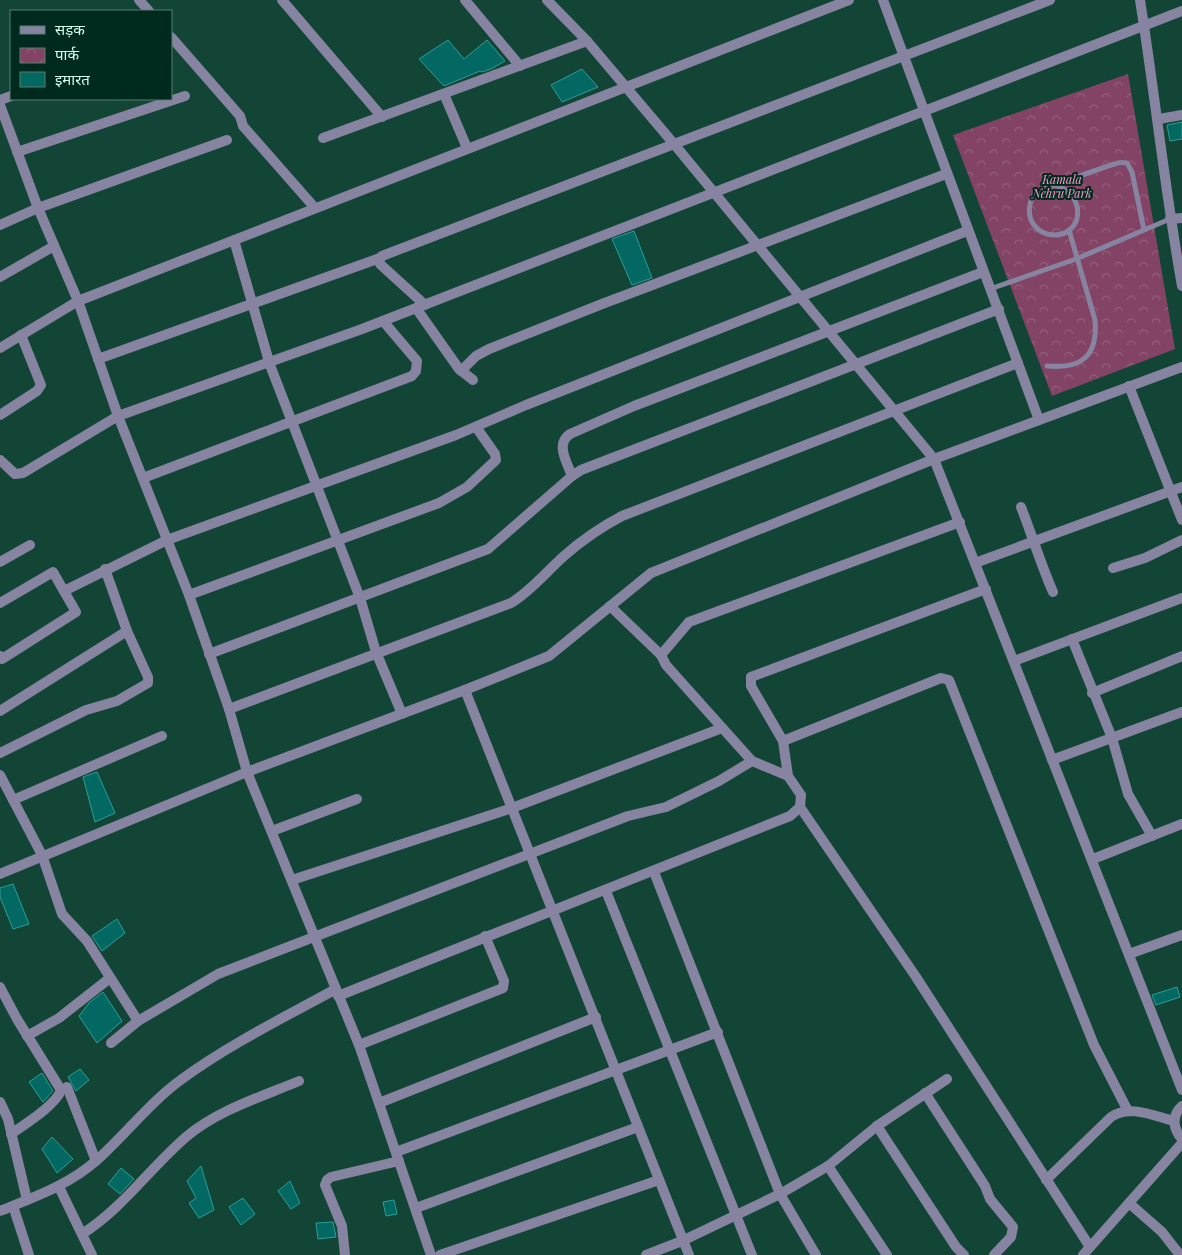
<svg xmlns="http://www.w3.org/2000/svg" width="1182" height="1255" viewBox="0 0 1182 1255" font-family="'Playfair Display','Noto Sans Devanagari',serif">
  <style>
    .park { fill: url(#park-crowns) }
    .building { fill: #036762; stroke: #2b9f98 }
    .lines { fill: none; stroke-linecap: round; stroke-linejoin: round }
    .service { stroke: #8784a2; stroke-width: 5 }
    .minor { stroke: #8784a2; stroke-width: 10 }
    .tertiary { stroke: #8784a2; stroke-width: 10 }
    .labels { text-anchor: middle; stroke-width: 4; stroke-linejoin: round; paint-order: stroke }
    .park-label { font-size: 12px; font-style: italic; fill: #fd9bcc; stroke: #002a1e }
  </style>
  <defs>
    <pattern id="park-crowns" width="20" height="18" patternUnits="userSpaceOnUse" patternTransform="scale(1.25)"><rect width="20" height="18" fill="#834365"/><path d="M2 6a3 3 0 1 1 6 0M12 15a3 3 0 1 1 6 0" fill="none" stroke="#945f7b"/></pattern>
  </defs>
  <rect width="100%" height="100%" fill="#124535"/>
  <polygon class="park" points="1128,74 1175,349 1052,396 953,135"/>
  <g class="building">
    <polygon points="448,40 464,59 487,40 505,61 491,69 482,72 480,71 444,86 419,59"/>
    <polygon points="582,69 598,87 562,102 551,85"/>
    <polygon points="1182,122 1182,139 1170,141 1167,125"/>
    <polygon points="634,231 652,278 632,285 612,239"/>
    <polygon points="97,772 115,813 95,822 83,777"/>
    <polygon points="13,884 29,924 13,929 0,897 0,888"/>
    <polygon points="117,919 125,933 102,951 92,936"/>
    <polygon points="1177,987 1180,997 1156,1005 1152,995"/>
    <polygon points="103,992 122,1021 97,1043 79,1016 89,1003"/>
    <polygon points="80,1069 89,1080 76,1091 68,1077"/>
    <polygon points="42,1073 53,1091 43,1102 29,1082"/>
    <polygon points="52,1137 73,1159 57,1173 42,1149"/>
    <polygon points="201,1166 214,1210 199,1218 189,1203 196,1198 187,1181"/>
    <polygon points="121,1168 134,1179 120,1194 108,1184"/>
    <polygon points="290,1181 300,1203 291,1209 278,1191"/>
    <polygon points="243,1198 255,1214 241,1225 229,1207"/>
    <polygon points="394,1200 397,1214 386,1216 383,1202"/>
    <polygon points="333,1222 336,1237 318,1239 316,1223"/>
  </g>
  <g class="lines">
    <g class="service">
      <path d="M1057,186C1086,195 1084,235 1054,235C1046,235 1038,231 1034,225C1027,216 1028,201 1036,193C1039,190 1107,166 1115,164C1119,162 1122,162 1127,163L1132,172L1144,230"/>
      <polyline points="990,289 1076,259 1170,219"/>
      <path d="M1047,366C1081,369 1098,357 1095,320L1069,230"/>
    </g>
    <g class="minor">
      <polyline points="139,0 149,11"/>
      <polyline points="282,0 382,117"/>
      <polyline points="465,0 520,66"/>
      <polyline points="883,0 1039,420"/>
      <polyline points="171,37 240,116 243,126 315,208"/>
      <polyline points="444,94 467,148"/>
      <polyline points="0,100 11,96"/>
      <polyline points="1159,119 1182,115"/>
      <polyline points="323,138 587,41"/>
      <polyline points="17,152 185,96"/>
      <polyline points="1170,219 1182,218"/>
      <polyline points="0,225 38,208 227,140"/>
      <polyline points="234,240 270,365 360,598 376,652 402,714"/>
      <polyline points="0,277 54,246"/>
      <polyline points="425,305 380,264 379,261 382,256 1050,0"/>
      <polyline points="416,308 459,369 473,380"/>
      <polyline points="0,348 78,301 849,0"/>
      <polyline points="98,359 380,258"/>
      <polyline points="461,371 476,356 489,349 602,304 946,174"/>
      <polyline points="1129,386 1182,520"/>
      <polyline points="0,415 37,391 41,385 21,335"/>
      <polyline points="0,460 15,474 23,473 118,416 362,329 1182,11"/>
      <path d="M572,476C567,462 555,444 570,434L634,406L983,272"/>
      <polyline points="143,478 412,376 416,371 417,361 383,321"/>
      <path d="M1021,507C1032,535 1041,565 1053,592"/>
      <polyline points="0,562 30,545"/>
      <polyline points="975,563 1182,487"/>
      <polyline points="1113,568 1145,558 1182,540"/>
      <polyline points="64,591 167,540 456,435 526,405 967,231"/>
      <polyline points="189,595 439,503 467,487 496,460 495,454 476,427"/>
      <polyline points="0,603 53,572 76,612 2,659 0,656"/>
      <polyline points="610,606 661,655"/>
      <polyline points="1072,639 1112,738 1128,794 1152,836"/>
      <polyline points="209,654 488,549 572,476 581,470 999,309"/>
      <polyline points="1014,661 1182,598"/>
      <polyline points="465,690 689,1255"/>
      <polyline points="1092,693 1182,656"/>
      <path d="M229,709L511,603C531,591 546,572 564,556C581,541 601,527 622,516L1018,363"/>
      <polyline points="0,711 127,631"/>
      <polyline points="783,741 941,678 949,680 1094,1045 1128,1111"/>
      <polyline points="0,753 86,710 117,701 148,683 148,677 127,631 105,569"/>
      <polyline points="1052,760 1182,712"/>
      <polyline points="0,775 42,855 62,914 87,941 138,1021"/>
      <polyline points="788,776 752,761 666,665 661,655 689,622 960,522"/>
      <polyline points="13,800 162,736"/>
      <polyline points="800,807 916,977 1090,1247"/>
      <polyline points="272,831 357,799"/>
      <polyline points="1093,859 1182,824"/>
      <polyline points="654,872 780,1194 816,1255"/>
      <polyline points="0,874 247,772 465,690 549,656 651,573 934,459 1182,367"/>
      <polyline points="292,880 512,808 722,728"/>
      <polyline points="606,891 752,1255"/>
      <polyline points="1129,954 1182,935"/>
      <path d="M0,987L17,1019L61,1090C56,1105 25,1124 11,1134"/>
      <polyline points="338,996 790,816 800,807 801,795 788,776 783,741 751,686 751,677 986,589"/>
      <polyline points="27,1036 59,1018 110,978"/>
      <polyline points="111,1043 138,1021 218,974 628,816 666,807 719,781 752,761"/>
      <polyline points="359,1045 503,988 504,981 485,936"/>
      <polyline points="67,1087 96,1161"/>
      <polyline points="925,1093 985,1186 990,1199 1013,1227 1011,1237 994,1255"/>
      <polyline points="0,1102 8,1119 27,1200"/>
      <polyline points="379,1103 596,1017"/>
      <polyline points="877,1126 956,1247 964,1255"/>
      <polyline points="396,1152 718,1032"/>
      <polyline points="828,1166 887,1255"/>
      <path d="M1046,1180L1111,1117C1129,1104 1154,1116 1174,1121"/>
      <polyline points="59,1187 92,1255"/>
      <polyline points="1129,1203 1162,1232 1180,1255"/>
      <polyline points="13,1206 29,1255"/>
      <polyline points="416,1208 638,1127"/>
      <path d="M0,1211C34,1197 69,1185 97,1160C126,1134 150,1102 182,1079C230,1044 283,1018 336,989"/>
      <path d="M82,1234C123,1208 149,1169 186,1137C218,1110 261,1097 299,1081"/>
      <polyline points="345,1255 342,1226 325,1185 327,1180 331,1177 399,1161"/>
      <polyline points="440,1255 659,1180"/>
      <polyline points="646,1255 682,1241 780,1194 828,1166 877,1126 947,1079"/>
    </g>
    <g class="tertiary">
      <polyline points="547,0 587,41 674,144 934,459 1182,1090"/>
      <path d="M1140,0C1155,95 1165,191 1182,286"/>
      <polyline points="0,105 38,208 78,301 118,416 189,595 229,709 247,772 359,1045 431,1255"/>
      <path d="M1182,1106C1171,1116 1173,1129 1182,1139"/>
      <polyline points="1083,1255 1182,1143"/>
    </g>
  </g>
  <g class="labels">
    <g class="park-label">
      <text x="1062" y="184">Kamala<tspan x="1062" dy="14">Nehru Park</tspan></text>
    </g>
  </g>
  <rect x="10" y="10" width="162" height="90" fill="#002a1e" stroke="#547f70"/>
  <rect x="20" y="26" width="25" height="8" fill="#8784a2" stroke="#547f70"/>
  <text x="55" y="35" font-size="15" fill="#d3feec">सड़क</text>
  <rect x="20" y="48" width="25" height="15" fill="url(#park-crowns)" stroke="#547f70"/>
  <text x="55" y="60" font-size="15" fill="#d3feec">पार्क</text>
  <rect x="20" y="72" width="25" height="15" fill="#036762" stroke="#547f70"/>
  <text x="55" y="85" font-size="15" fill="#d3feec">इमारत</text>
</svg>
